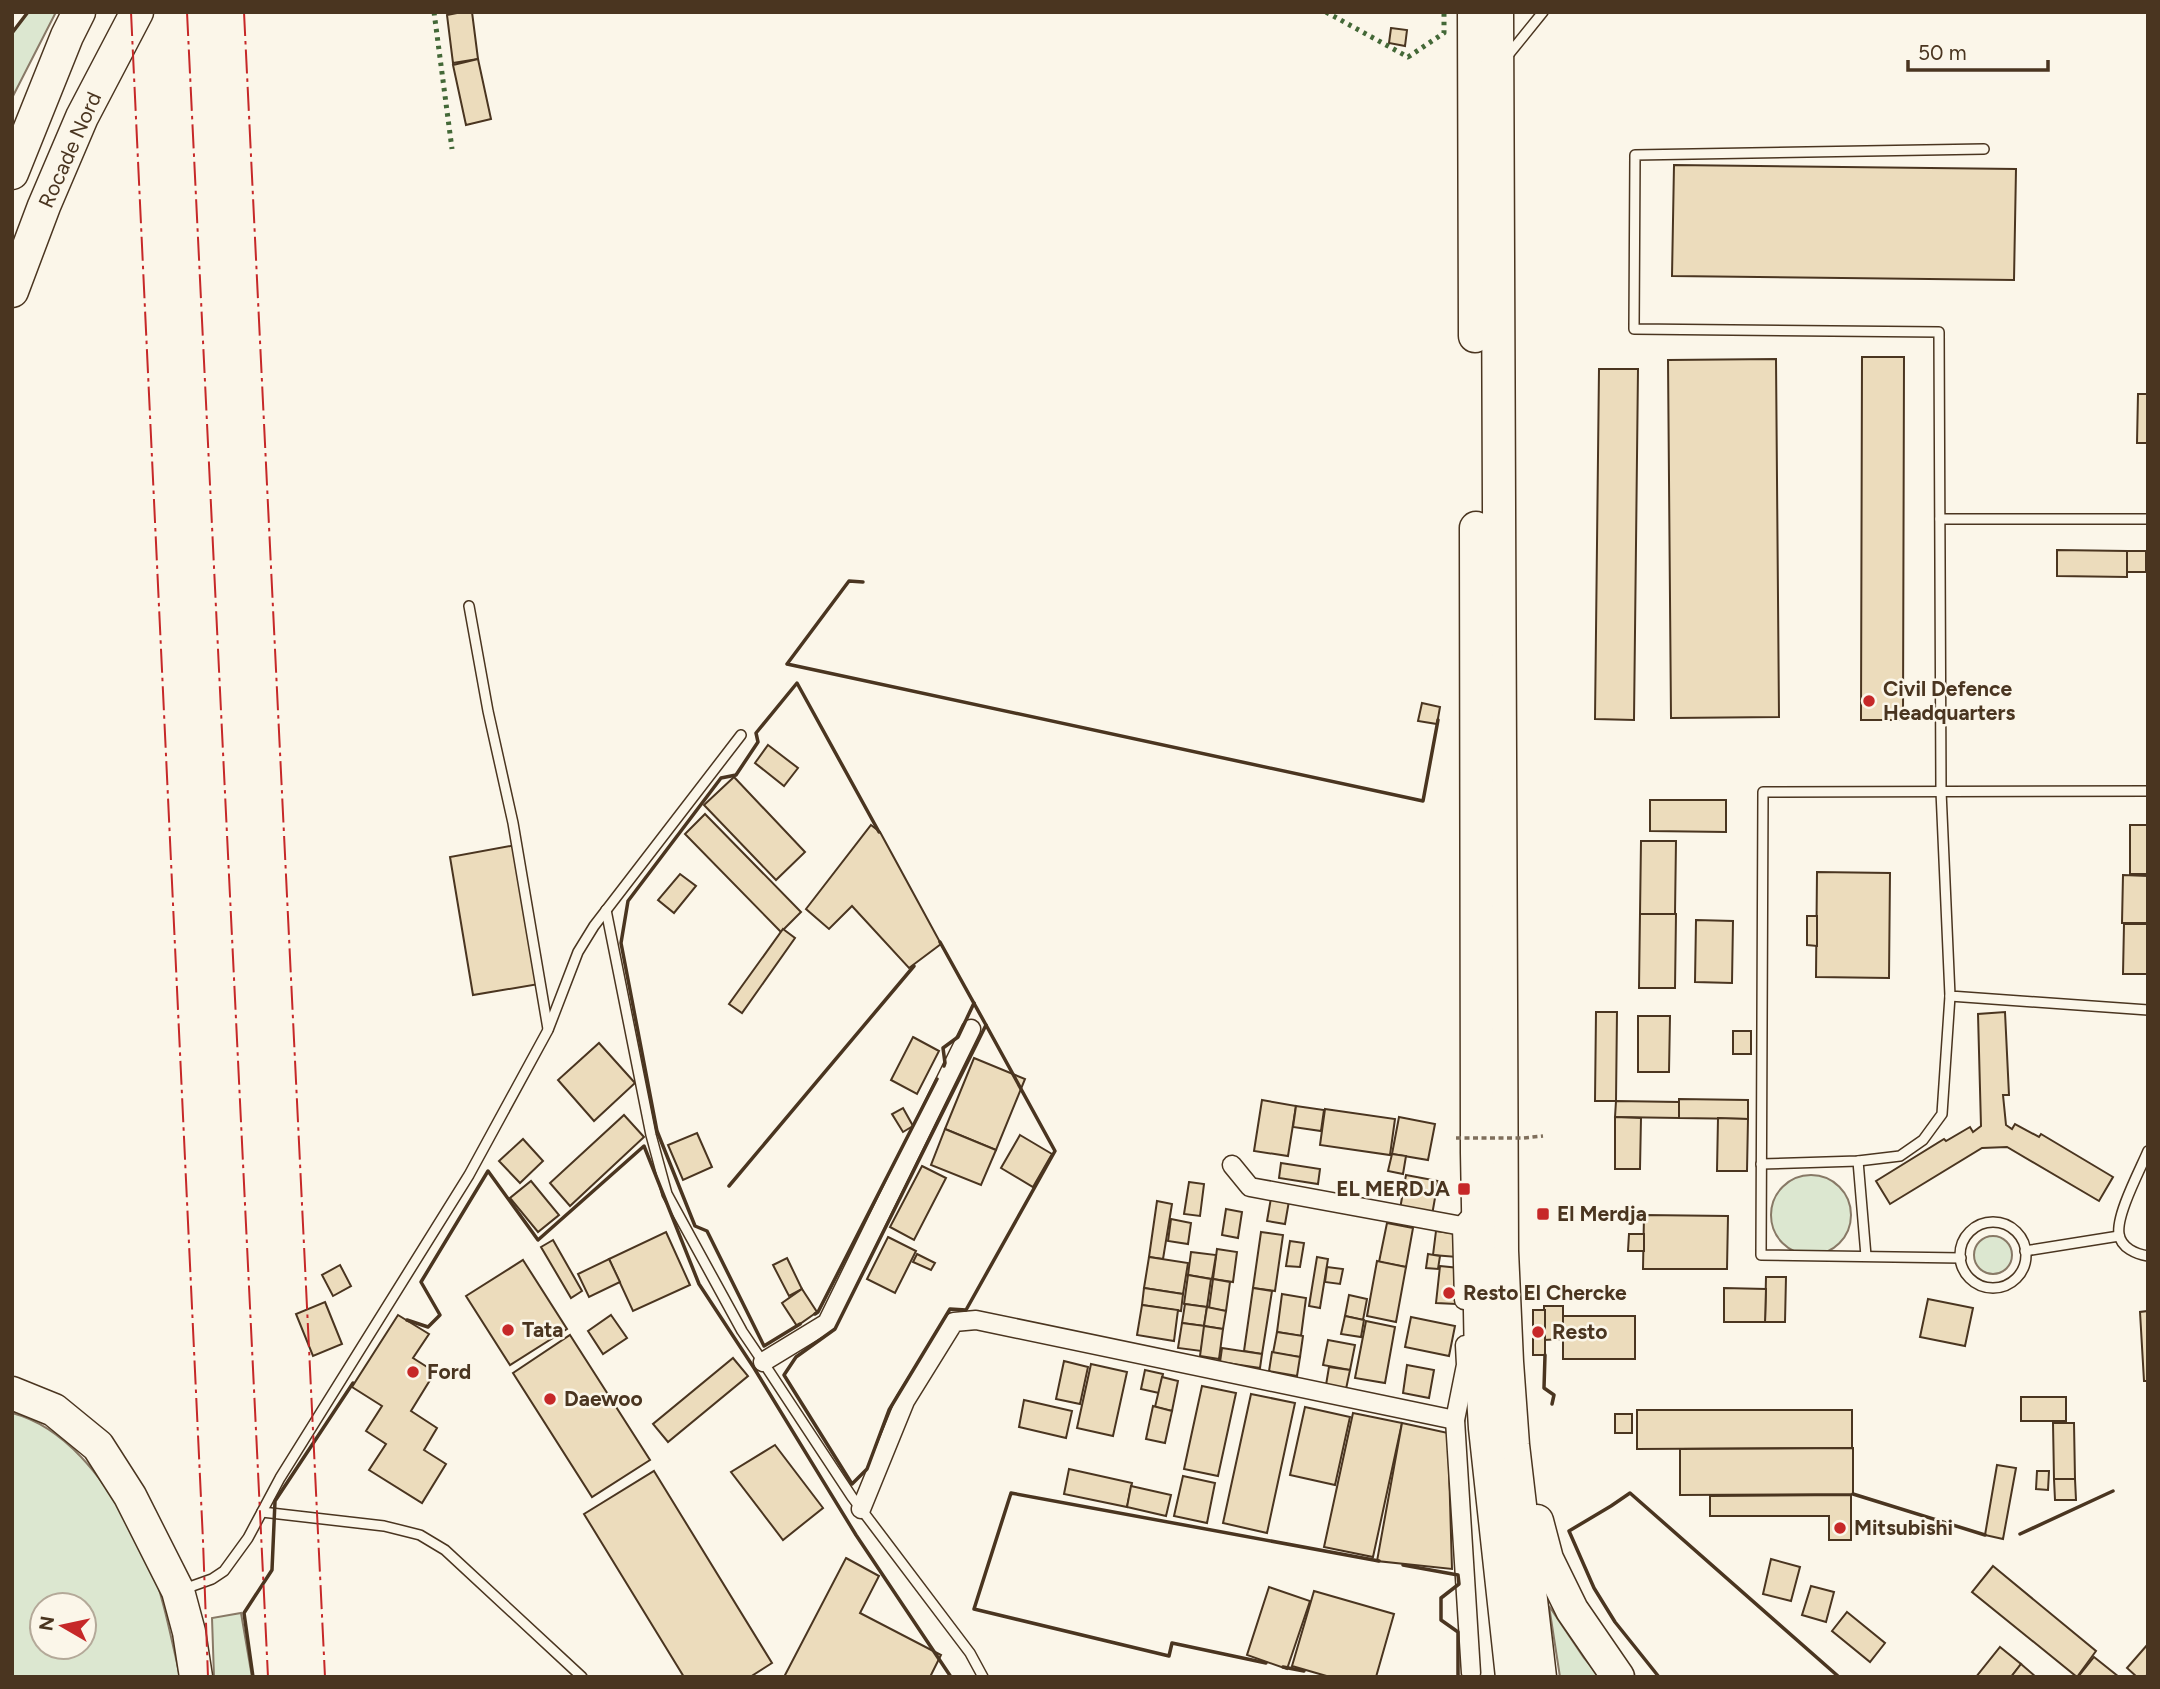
<svg xmlns="http://www.w3.org/2000/svg" width="2160" height="1689" viewBox="0 0 2160 1689" font-family="Figtree,sans-serif">
  <style>
    .green { fill: #dce7d0; stroke: #887966; stroke-width: 2; fill-rule: evenodd }
    .building { fill: #ecdcbc; stroke: #4a3520; stroke-width: 2 }
    .lines { fill: none; stroke-linecap: round; stroke-linejoin: round }
    .lane-casing { stroke: #4a3520; stroke-width: 12 }
    .street-casing { stroke: #4a3520; stroke-width: 21 }
    .highway-casing { stroke: #4a3520; stroke-width: 35 }
    .path { stroke: #7f6f5c; stroke-width: 3.5; stroke-dasharray: 5 3.5; stroke-linecap: butt }
    .lane { stroke: #fbf6e9; stroke-width: 9 }
    .street { stroke: #fbf6e9; stroke-width: 18 }
    .highway { stroke: #fbf6e9; stroke-width: 32 }
    .path-bridge { stroke: #7f6f5c; stroke-width: 3.5; stroke-dasharray: 5 3.5; stroke-linecap: butt }
    .hedge { stroke: #436837; stroke-width: 5; stroke-dasharray: 3.5 5; stroke-linecap: butt }
    .wall { stroke: #4a3520; stroke-width: 3.5 }
    .power { stroke: #c62828; stroke-width: 2; stroke-dasharray: 24 5 3.5 5; stroke-linecap: butt }
    .poi-dot { fill: #c62828; stroke: #fbf6e9; stroke-width: 2.5 }
    .labels { text-anchor: middle; stroke-width: 5; stroke-linejoin: round; paint-order: stroke }
    .street-label { font-size: 21px; fill: #4a3520; stroke: #fbf6e9 }
    .poi-label { font-size: 21px; font-weight: bold; fill: #4a3520; stroke: #fbf6e9; text-anchor: start }
  </style>
  <rect width="100%" height="100%" fill="#fbf6e9"/>
  <g class="green">
    <polygon points="28,12 56,12 12,98 12,33"/>
    <circle cx="1811" cy="1215" r="40"/>
    <circle cx="1993" cy="1255" r="19"/>
    <path d="M12,1413C66,1427 103,1479 130,1525C136,1535 144,1546 148,1557C163,1595 171,1637 180,1677H12ZM42,1605H84V1647H42Z"/>
    <polygon points="1549,1606 1584,1658 1600,1677 1560,1677"/>
    <polygon points="241,1613 252,1677 214,1677 212,1618"/>
  </g>
  <g class="building">
    <polygon points="462,12 472,12 478,59 453,63 447,15"/>
    <polygon points="1391,28 1407,30 1405,46 1389,43"/>
    <polygon points="478,59 491,119 466,125 453,65"/>
    <polygon points="1674,165 2016,169 2014,280 1672,276"/>
    <polygon points="1862,357 1904,357 1903,720 1861,720"/>
    <polygon points="1776,359 1779,717 1671,718 1668,360"/>
    <polygon points="1599,369 1638,369 1634,720 1595,719"/>
    <polygon points="2138,394 2148,394 2148,443 2137,443"/>
    <polygon points="2057,550 2127,551 2127,577 2057,576"/>
    <rect x="2127" y="551" width="19" height="21"/>
    <polygon points="1422,703 1440,707 1437,724 1418,721"/>
    <polygon points="768,745 798,768 784,786 755,763"/>
    <polygon points="734,777 805,852 776,880 704,805"/>
    <polygon points="1650,800 1726,800 1726,832 1650,831"/>
    <polygon points="705,814 801,912 781,932 685,834"/>
    <polygon points="871,825 880,832 941,944 909,968 852,906 829,929 806,909"/>
    <rect x="2130" y="825" width="18" height="49"/>
    <polygon points="1641,841 1676,841 1675,914 1640,914"/>
    <polygon points="516,845 539,984 473,995 450,857"/>
    <polygon points="1817,872 1890,873 1889,978 1816,977"/>
    <polygon points="680,874 696,886 674,913 658,900"/>
    <polygon points="2123,875 2148,876 2148,923 2122,923"/>
    <polygon points="1640,914 1676,914 1675,988 1639,988"/>
    <polygon points="1807,916 1817,916 1817,946 1807,945"/>
    <polygon points="1696,920 1733,921 1732,983 1695,982"/>
    <polygon points="2124,924 2148,924 2148,974 2123,974"/>
    <polygon points="783,929 795,938 742,1013 729,1004"/>
    <polygon points="1596,1012 1617,1012 1616,1101 1595,1101"/>
    <polygon points="2005,1012 2009,1095 2003,1095 2006,1125 2012,1129 2015,1124 2039,1137 2041,1134 2113,1177 2099,1201 2007,1147 1982,1148 1890,1204 1876,1181 1944,1139 1946,1141 1970,1127 1973,1132 1981,1126 1978,1014"/>
    <polygon points="1638,1016 1670,1016 1669,1072 1638,1072"/>
    <rect x="1733" y="1031" width="18" height="23"/>
    <polygon points="913,1037 939,1051 917,1094 891,1080"/>
    <polygon points="599,1043 635,1083 594,1121 558,1080"/>
    <polygon points="974,1058 1025,1079 996,1150 945,1129"/>
    <polygon points="1679,1099 1748,1100 1748,1119 1679,1118"/>
    <polygon points="1262,1100 1296,1106 1288,1156 1254,1151"/>
    <polygon points="1616,1101 1679,1102 1679,1118 1615,1117"/>
    <polygon points="1296,1106 1324,1110 1321,1131 1293,1127"/>
    <polygon points="903,1108 913,1126 903,1132 892,1114"/>
    <polygon points="1325,1109 1395,1119 1390,1155 1320,1145"/>
    <polygon points="624,1115 644,1137 570,1206 550,1183"/>
    <polygon points="1399,1117 1435,1124 1428,1160 1392,1154"/>
    <polygon points="1615,1117 1641,1118 1640,1169 1615,1169"/>
    <polygon points="1718,1118 1748,1119 1747,1171 1717,1171"/>
    <polygon points="945,1129 996,1150 981,1185 931,1165"/>
    <polygon points="697,1133 712,1167 683,1180 668,1145"/>
    <polygon points="1020,1135 1052,1154 1033,1187 1001,1168"/>
    <polygon points="523,1139 543,1161 520,1183 499,1161"/>
    <polygon points="1392,1154 1406,1156 1403,1174 1388,1171"/>
    <polygon points="1281,1163 1320,1169 1318,1184 1279,1178"/>
    <polygon points="922,1166 946,1178 914,1240 890,1227"/>
    <polygon points="1406,1175 1438,1181 1432,1215 1400,1209"/>
    <polygon points="531,1181 559,1215 538,1232 510,1198"/>
    <polygon points="1189,1182 1204,1184 1200,1216 1184,1214"/>
    <polygon points="1271,1198 1289,1201 1285,1224 1267,1221"/>
    <polygon points="1157,1201 1172,1204 1163,1259 1149,1257"/>
    <polygon points="1226,1209 1242,1212 1238,1238 1222,1235"/>
    <polygon points="1644,1215 1728,1216 1727,1269 1643,1269"/>
    <polygon points="1171,1219 1191,1223 1188,1244 1168,1241"/>
    <polygon points="1387,1223 1413,1228 1406,1267 1379,1262"/>
    <polygon points="1436,1231 1459,1234 1457,1257 1433,1255"/>
    <polygon points="666,1232 690,1285 633,1311 609,1259"/>
    <polygon points="1261,1232 1283,1235 1275,1291 1253,1288"/>
    <polygon points="1629,1234 1644,1234 1644,1251 1628,1251"/>
    <polygon points="888,1237 916,1251 895,1293 867,1279"/>
    <polygon points="553,1240 582,1291 571,1298 541,1247"/>
    <polygon points="1290,1241 1304,1243 1300,1267 1286,1266"/>
    <polygon points="1217,1249 1237,1252 1233,1282 1213,1279"/>
    <polygon points="1191,1252 1216,1255 1212,1279 1188,1275"/>
    <polygon points="917,1254 935,1263 931,1270 913,1262"/>
    <polygon points="1428,1254 1440,1256 1438,1269 1426,1268"/>
    <polygon points="1149,1257 1188,1263 1183,1294 1144,1288"/>
    <polygon points="1317,1257 1328,1259 1320,1308 1309,1306"/>
    <polygon points="787,1258 802,1289 789,1296 773,1265"/>
    <polygon points="609,1259 620,1282 589,1297 578,1274"/>
    <polygon points="523,1260 567,1329 510,1365 466,1296"/>
    <polygon points="1377,1261 1406,1267 1396,1322 1367,1316"/>
    <polygon points="340,1265 351,1286 333,1296 322,1275"/>
    <polygon points="1440,1266 1459,1268 1456,1304 1436,1303"/>
    <polygon points="1327,1267 1343,1269 1340,1284 1325,1282"/>
    <polygon points="1188,1275 1211,1279 1207,1307 1184,1304"/>
    <polygon points="1766,1277 1786,1277 1785,1322 1765,1322"/>
    <polygon points="1213,1279 1230,1282 1226,1311 1209,1308"/>
    <polygon points="1144,1288 1183,1294 1181,1311 1142,1305"/>
    <polygon points="1253,1288 1272,1291 1262,1354 1244,1351"/>
    <polygon points="1724,1288 1766,1289 1765,1322 1724,1322"/>
    <polygon points="802,1289 817,1312 797,1326 782,1303"/>
    <polygon points="1282,1294 1306,1298 1301,1336 1277,1332"/>
    <polygon points="1349,1295 1367,1299 1363,1320 1345,1316"/>
    <polygon points="1928,1299 1973,1308 1965,1346 1920,1337"/>
    <polygon points="325,1302 342,1344 313,1356 296,1314"/>
    <polygon points="1185,1304 1207,1307 1204,1326 1182,1323"/>
    <polygon points="1142,1305 1178,1310 1174,1341 1137,1335"/>
    <polygon points="1544,1306 1563,1306 1563,1339 1544,1340"/>
    <polygon points="1207,1307 1226,1311 1223,1329 1204,1326"/>
    <rect x="1533" y="1310" width="12" height="45"/>
    <polygon points="2148,1311 2148,1381 2144,1381 2140,1312"/>
    <polygon points="398,1315 429,1334 413,1358 435,1372 411,1411 437,1428 424,1450 446,1464 422,1503 369,1470 386,1444 366,1431 382,1406 352,1387"/>
    <polygon points="611,1315 627,1338 603,1354 588,1331"/>
    <polygon points="1345,1316 1364,1320 1361,1337 1341,1334"/>
    <rect x="1563" y="1316" width="72" height="43"/>
    <polygon points="1411,1317 1455,1326 1449,1356 1405,1347"/>
    <polygon points="1366,1321 1395,1327 1385,1383 1355,1378"/>
    <polygon points="1182,1323 1205,1326 1201,1351 1178,1348"/>
    <polygon points="1204,1326 1223,1329 1219,1359 1200,1356"/>
    <polygon points="1277,1332 1303,1336 1300,1357 1273,1353"/>
    <polygon points="570,1335 650,1460 592,1497 513,1373"/>
    <polygon points="1328,1340 1355,1345 1350,1370 1323,1365"/>
    <polygon points="1222,1348 1262,1354 1260,1368 1220,1362"/>
    <polygon points="1272,1352 1300,1357 1297,1376 1269,1371"/>
    <polygon points="733,1358 748,1376 668,1442 653,1424"/>
    <polygon points="1064,1361 1088,1367 1080,1404 1056,1399"/>
    <polygon points="1091,1364 1127,1372 1113,1436 1077,1428"/>
    <polygon points="1407,1365 1434,1370 1429,1398 1403,1393"/>
    <polygon points="1329,1367 1350,1370 1346,1389 1326,1385"/>
    <polygon points="1145,1370 1163,1374 1159,1393 1141,1389"/>
    <polygon points="1162,1377 1178,1381 1172,1411 1155,1407"/>
    <polygon points="1202,1386 1236,1393 1218,1476 1184,1469"/>
    <polygon points="1251,1394 1295,1403 1267,1533 1223,1523"/>
    <rect x="2021" y="1397" width="45" height="24"/>
    <polygon points="1024,1400 1072,1411 1066,1438 1019,1427"/>
    <polygon points="1153,1406 1172,1411 1165,1443 1146,1439"/>
    <polygon points="1305,1407 1350,1417 1335,1485 1290,1475"/>
    <polygon points="1637,1410 1852,1410 1852,1448 1637,1449"/>
    <polygon points="1353,1413 1402,1423 1373,1557 1324,1547"/>
    <rect x="1615" y="1414" width="17" height="19"/>
    <polygon points="1402,1423 1448,1433 1452,1569 1377,1561"/>
    <polygon points="2053,1423 2074,1423 2075,1479 2054,1479"/>
    <polygon points="775,1445 823,1508 783,1540 731,1472"/>
    <polygon points="1853,1448 1853,1494 1680,1495 1680,1449"/>
    <polygon points="1997,1465 2016,1468 2003,1539 1985,1535"/>
    <polygon points="1069,1469 1132,1483 1127,1507 1064,1494"/>
    <polygon points="654,1471 772,1663 750,1677 684,1677 584,1514"/>
    <polygon points="2037,1471 2049,1471 2048,1490 2036,1489"/>
    <polygon points="1183,1476 1215,1483 1207,1523 1174,1516"/>
    <polygon points="2054,1479 2075,1479 2076,1500 2055,1500"/>
    <polygon points="1131,1486 1171,1495 1166,1516 1127,1507"/>
    <polygon points="1851,1495 1851,1540 1829,1540 1829,1516 1710,1516 1710,1496"/>
    <polygon points="846,1558 879,1576 860,1613 941,1655 930,1677 784,1677"/>
    <polygon points="1771,1559 1800,1567 1791,1601 1763,1594"/>
    <polygon points="1993,1566 2096,1651 2077,1677 1972,1592"/>
    <polygon points="1811,1586 1834,1592 1826,1622 1802,1615"/>
    <polygon points="1269,1587 1310,1601 1287,1669 1247,1655"/>
    <polygon points="1314,1591 1394,1614 1376,1677 1330,1677 1292,1666"/>
    <polygon points="1847,1612 1885,1643 1870,1662 1832,1631"/>
    <polygon points="2148,1644 2148,1674 2145,1677 2137,1677 2127,1668"/>
    <polygon points="2000,1647 2021,1664 2011,1677 1976,1677"/>
    <polygon points="2094,1657 2119,1677 2078,1677"/>
    <polygon points="2021,1664 2036,1677 2011,1677"/>
  </g>
  <g class="lines">
    <defs>
      <g id="lane">
        <polyline points="1505,59 1543,12"/>
        <polyline points="1984,149 1635,155 1634,329 1939,332 1941,791 1950,996 2148,1010"/>
        <polyline points="1940,519 2148,519"/>
        <polyline points="469,606 488,711 513,823 548,1029"/>
        <polyline points="606,910 651,1135 667,1194 742,1331 763,1362 852,1497 970,1653 983,1677"/>
        <path d="M2148,1151C2140,1170 2116,1215 2119,1234C2121,1248 2136,1254 2148,1256"/>
        <polyline points="1858,1161 1866,1256"/>
        <polyline points="1761,1164 1858,1161 1900,1156 1923,1140 1942,1114 1950,996"/>
        <circle cx="1993" cy="1255" r="33"/>
        <polyline points="2025,1251 2119,1236"/>
        <polyline points="1961,1258 1761,1255 1763,792 2148,791"/>
        <polyline points="262,1512 384,1526 420,1535 445,1550 582,1677"/>
        <polyline points="184,1589 212,1579 224,1571 248,1538 280,1478 469,1175 548,1030 578,952 594,926 741,735"/>
      </g>
      <g id="street">
        <polyline points="1232,1165 1250,1187 1462,1226"/>
        <polyline points="1464,1300 1462,1226 1478,1208"/>
        <polyline points="1465,1345 1466,1365 1455,1420 1471,1673"/>
        <polyline points="763,1362 827,1323 971,1029"/>
        <polyline points="861,1509 905,1401 954,1322 976,1320 1455,1420"/>
      </g>
      <g id="highway">
        <polyline points="1474,12 1475,336"/>
        <polyline points="1497,12 1502,1251 1507,1362 1513,1445 1540,1677"/>
        <polyline points="12,173 67,36 79,12"/>
        <polyline points="12,291 44,206 82,117 137,12"/>
        <polyline points="1476,528 1477,1153 1481,1363 1485,1428 1512,1677"/>
        <polyline points="12,1393 54,1410 98,1446 130,1496 178,1591 189,1632 196,1677"/>
        <polyline points="1537,1521 1547,1559 1572,1610 1618,1677"/>
      </g>
    </defs>
    <use href="#lane" class="lane-casing"/>
    <use href="#street" class="street-casing"/>
    <use href="#highway" class="highway-casing"/>
    <polyline class="path" points="1524,1138 1543,1136"/>
    <use href="#lane" class="lane"/>
    <use href="#street" class="street"/>
    <use href="#highway" class="highway"/>
    <polyline class="path-bridge" points="1456,1138 1523,1138"/>
    <g class="hedge">
      <polyline points="434,12 452,149"/>
      <polyline points="1326,12 1408,57 1444,33 1444,12"/>
    </g>
    <g class="wall">
      <polyline points="12,33 28,12"/>
      <polyline points="863,582 849,581 787,664 1423,801 1438,720"/>
      <polyline points="940,942 986,1025"/>
      <polygon points="986,1025 1055,1151 966,1310 950,1309 889,1410 867,1469 852,1484 784,1375 796,1357 835,1329"/>
      <polyline points="944,1066 945,1063 943,1048 958,1037 974,1003"/>
      <polyline points="729,1186 914,966"/>
      <polyline points="815,1314 818,1312 937,1079"/>
      <polyline points="407,1320 428,1327 440,1315 421,1282 488,1171 538,1240 644,1146 699,1284 754,1368 856,1535 951,1677"/>
      <polyline points="800,1324 764,1346 707,1231 695,1226 657,1131 621,943 628,901 721,778 736,775 758,742 756,733 797,683 879,832"/>
      <polyline points="1545,1355 1544,1388 1554,1395 1552,1404"/>
      <polyline points="1853,1494 1985,1535"/>
      <polyline points="2020,1534 2113,1491"/>
      <polyline points="1403,1565 1458,1575 1459,1584 1441,1598 1441,1620 1458,1632 1458,1677"/>
      <polyline points="1266,1663 1172,1643 1169,1656 974,1609 1011,1493 1379,1561"/>
      <polyline points="1283,1667 1304,1671"/>
      <polyline points="253,1677 244,1613 272,1570 275,1501 353,1383"/>
      <polyline points="1659,1677 1615,1622 1594,1588 1569,1531 1611,1506 1630,1493 1839,1677"/>
    </g>
    <g class="power">
      <polyline points="131,12 203,1541 208,1677"/>
      <polyline points="187,12 268,1677"/>
      <polyline points="244,12 325,1677"/>
    </g>
  </g>
  <g class="poi-dot">
    <circle cx="1869" cy="701" r="7"/>
    <rect x="1457" y="1182" width="14" height="14" rx="3.5"/>
    <rect x="1536" y="1207" width="14" height="14" rx="3.5"/>
    <circle cx="1449" cy="1293" r="7"/>
    <circle cx="508" cy="1330" r="7"/>
    <circle cx="1538" cy="1332" r="7"/>
    <circle cx="413" cy="1372" r="7"/>
    <circle cx="550" cy="1399" r="7"/>
    <circle cx="1840" cy="1528" r="7"/>
  </g>
  <g class="labels">
    <g class="street-label">
      <text transform="translate(70 150) rotate(-66)" y="7">Rocade Nord</text>
    </g>
    <g class="poi-label">
      <text x="1883" y="696">Civil Defence<tspan x="1883" dy="24">Headquarters</tspan></text>
      <text x="1450" y="1196" text-anchor="end">EL MERDJA</text>
      <text x="1557" y="1221">El Merdja</text>
      <text x="1463" y="1300">Resto El Chercke</text>
      <text x="522" y="1337">Tata</text>
      <text x="1552" y="1339">Resto</text>
      <text x="427" y="1379">Ford</text>
      <text x="564" y="1406">Daewoo</text>
      <text x="1854" y="1535">Mitsubishi</text>
    </g>
  </g>
  <rect width="2160" height="1689" fill="none" stroke="#4a3520" stroke-width="28"/>
  <g transform="translate(63 1626) rotate(279)"><circle r="33" fill="#fbf6e9" stroke="#b4a999" stroke-width="2"/>
  <path d="M0-5L12 26L0 18L-12 26Z" fill="#c62828"/>
  <text y="-10" font-size="19" font-weight="bold" text-anchor="middle" fill="#4a3520">N</text>
  </g>
  <path d="M1908 60v10h140v-10" fill="none" stroke="#4a3520" stroke-width="3.5"/>
  <text x="1918" y="60" font-size="21" fill="#4a3520" stroke="#fbf6e9" stroke-width="5" paint-order="stroke">50 m</text>
</svg>
